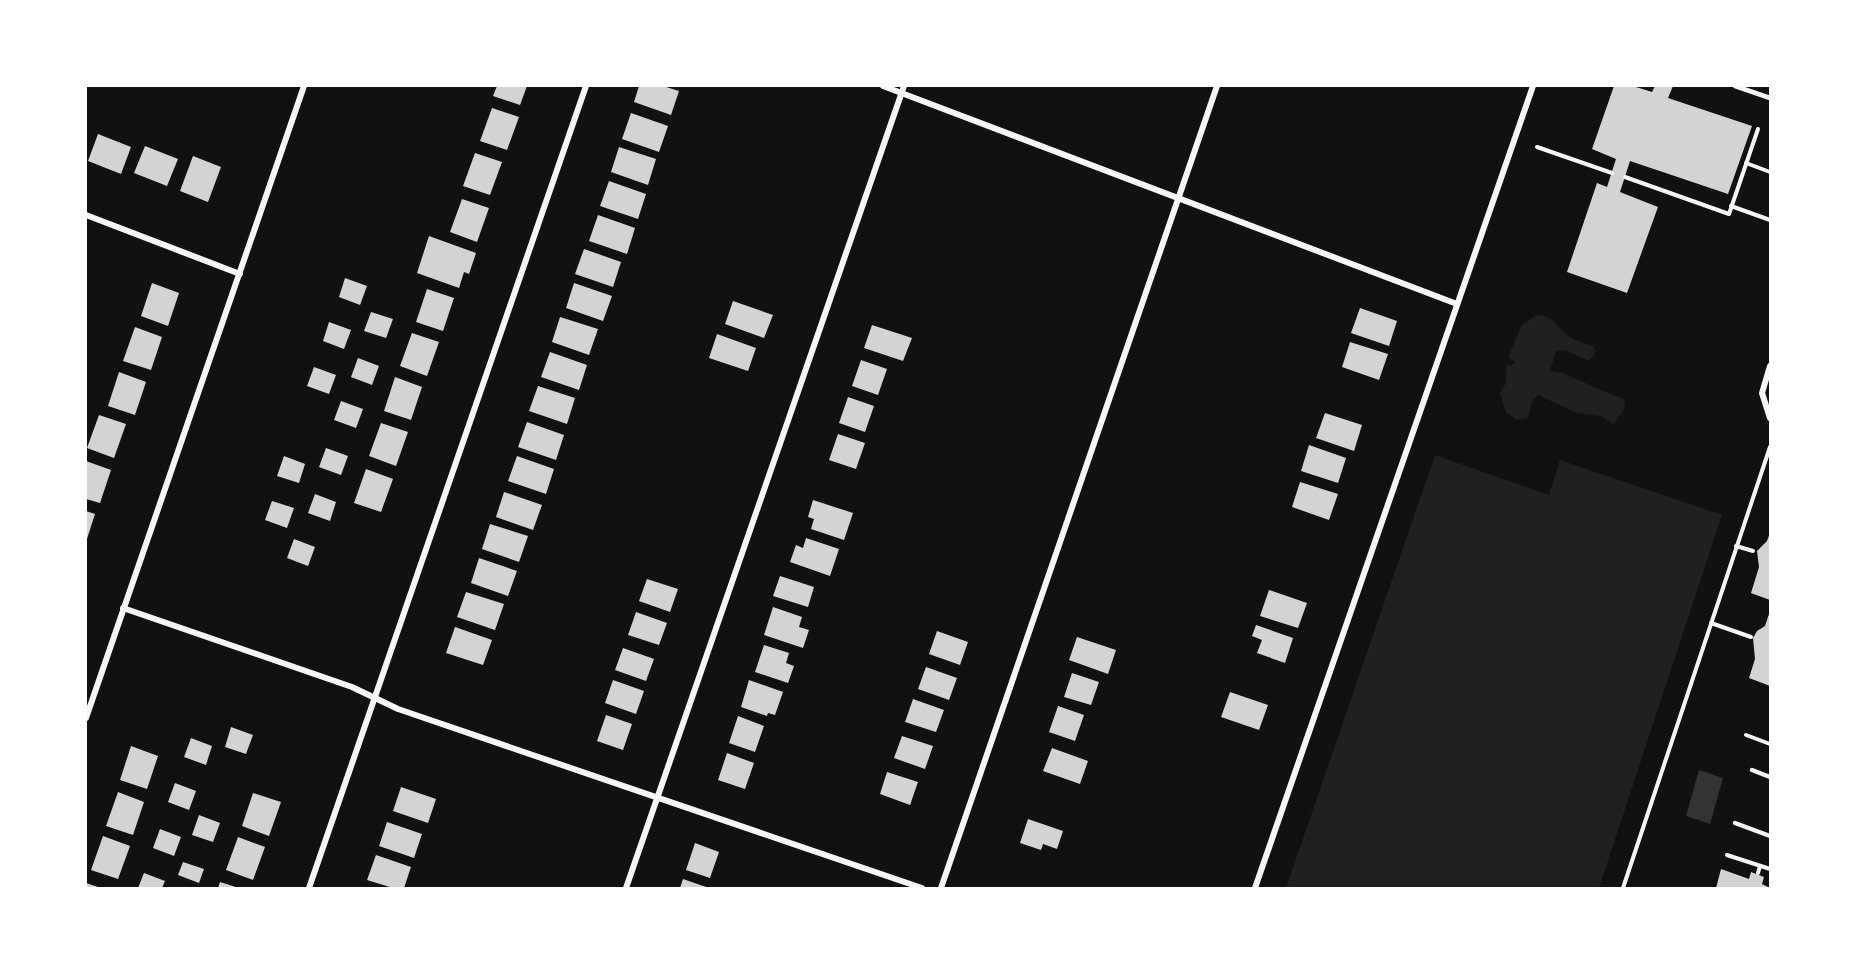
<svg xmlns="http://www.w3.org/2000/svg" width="1856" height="974" viewBox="0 0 1856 974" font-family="'Titillium Web',sans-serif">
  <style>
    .green { fill: #202020 }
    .water { fill: #333 }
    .building { fill: #d3d3d3 }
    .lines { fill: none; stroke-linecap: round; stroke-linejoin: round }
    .path { stroke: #f5f5f5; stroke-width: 4 }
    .service { stroke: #f5f5f5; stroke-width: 4.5 }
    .minor { stroke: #f5f5f5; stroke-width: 6 }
  </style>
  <rect width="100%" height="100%" fill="#111"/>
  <g class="green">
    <path d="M1537,315C1556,316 1556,328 1570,337C1576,341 1586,343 1593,346L1596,351L1589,361L1565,350L1556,351L1550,371L1562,373L1625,400L1624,409L1614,424L1601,416L1577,413L1538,395L1531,403L1528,418L1516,420L1506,412L1500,393L1506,383L1507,364L1511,366L1515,362L1508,357L1522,325Z"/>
    <polygon points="1435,455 1549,495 1560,460 1722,515 1599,888 1286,888"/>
  </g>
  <polygon class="water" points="1699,770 1723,778 1710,824 1686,816"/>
  <g class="building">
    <polygon points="497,86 527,86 520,105 493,96"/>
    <polygon points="639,86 663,86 679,91 671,115 634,102"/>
    <polygon points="1614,86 1633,86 1652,92 1655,86 1673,86 1668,98 1752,126 1728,194 1630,161 1620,192 1658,207 1627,293 1567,272 1597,183 1607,187 1616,159 1592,149"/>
    <polygon points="492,108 519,117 507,150 480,141"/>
    <polygon points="631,113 668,126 659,152 622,139"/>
    <polygon points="98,134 131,147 121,174 88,161"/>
    <polygon points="145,146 178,159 167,186 134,173"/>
    <polygon points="619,147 656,159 648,185 611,172"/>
    <polygon points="475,153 502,162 490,195 463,186"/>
    <polygon points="193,156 221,167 208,202 180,191"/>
    <polygon points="609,181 646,194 638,219 600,206"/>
    <polygon points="462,199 489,208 477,242 450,232"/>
    <polygon points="598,215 635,228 627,254 589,241"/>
    <polygon points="429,236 476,253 469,274 464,272 459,288 417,273"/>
    <polygon points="584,249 621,262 613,287 575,274"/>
    <polygon points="345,278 367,286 360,305 339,297"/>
    <polygon points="152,283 179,293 168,326 141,316"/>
    <polygon points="574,283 612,296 603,321 566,308"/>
    <polygon points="427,289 454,298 443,331 416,322"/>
    <polygon points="733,301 773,315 764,338 725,324"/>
    <polygon points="1360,308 1397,321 1389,346 1351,333"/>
    <polygon points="371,312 393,319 386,338 364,331"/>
    <polygon points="560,317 598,329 589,355 552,342"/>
    <polygon points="329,322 351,330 344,349 323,341"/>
    <polygon points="872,325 912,338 903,361 864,348"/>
    <polygon points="135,327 162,337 151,370 123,361"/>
    <polygon points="412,333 439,342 427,376 400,366"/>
    <polygon points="717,334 756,348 748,371 709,358"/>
    <polygon points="1350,342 1388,354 1379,380 1342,367"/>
    <polygon points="550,352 587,365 579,390 541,377"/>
    <polygon points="358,358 379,366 372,385 351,377"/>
    <polygon points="861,360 887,369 878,395 852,386"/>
    <polygon points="314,367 336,375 329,394 307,386"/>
    <polygon points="119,372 146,382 135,415 108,406"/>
    <polygon points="395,377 422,387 411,420 384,411"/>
    <polygon points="538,386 575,398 567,424 529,411"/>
    <polygon points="848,397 874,406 865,432 839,423"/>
    <polygon points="341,401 363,409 356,428 334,420"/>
    <polygon points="1325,413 1362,425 1354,451 1316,438"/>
    <polygon points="99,415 126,424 114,458 87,448"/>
    <polygon points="527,422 564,435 556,460 518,447"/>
    <polygon points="381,423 408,432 396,466 369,456"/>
    <polygon points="838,434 865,443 856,469 829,460"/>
    <polygon points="1309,445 1346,458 1338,483 1301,471"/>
    <polygon points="326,448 348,456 341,475 319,467"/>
    <polygon points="284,456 305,464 299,483 277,476"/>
    <polygon points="517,456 554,469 546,494 508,481"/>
    <polygon points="86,461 111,470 100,503 86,499"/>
    <polygon points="366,469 393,479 381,512 354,503"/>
    <polygon points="1300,482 1338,494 1329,520 1292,507"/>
    <polygon points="504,492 542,505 533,530 496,517"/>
    <polygon points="315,494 336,502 330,521 308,513"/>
    <polygon points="813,500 853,513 844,540 811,529 814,519 808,517"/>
    <polygon points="272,501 294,508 287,528 265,520"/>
    <polygon points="86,511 95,514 86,542"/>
    <polygon points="490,524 528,536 519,562 482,549"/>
    <polygon points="1770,533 1770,600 1751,593 1759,567 1757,551 1767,541"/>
    <polygon points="806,538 839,549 830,576 790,562 796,545 803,548"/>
    <polygon points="294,539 315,547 308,566 287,558"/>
    <polygon points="479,558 517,571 508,596 471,583"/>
    <polygon points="780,576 814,587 808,607 773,596"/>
    <polygon points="647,579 678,589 670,612 639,601"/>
    <polygon points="1269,590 1307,603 1298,628 1260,616"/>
    <polygon points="466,592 504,604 495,630 457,617"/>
    <polygon points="773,607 802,617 799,627 809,630 803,648 764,635"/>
    <polygon points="1770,611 1770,686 1749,678 1755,659 1753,638 1757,631 1765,626"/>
    <polygon points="636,612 667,623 659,645 628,635"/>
    <polygon points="1256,625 1293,638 1285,663 1257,653 1262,640 1252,636"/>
    <polygon points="455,627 492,640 483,665 446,653"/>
    <polygon points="937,631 968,642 960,665 929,654"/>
    <polygon points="1077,637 1116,650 1108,674 1069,660"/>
    <polygon points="764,645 789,653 786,663 794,666 788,683 755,672"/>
    <polygon points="623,648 654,659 646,681 615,670"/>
    <polygon points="926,667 957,678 949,700 918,689"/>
    <polygon points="1072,673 1099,682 1091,705 1064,697"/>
    <polygon points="613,680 644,691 636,714 605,703"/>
    <polygon points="749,680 783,692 775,715 768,713 767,716 741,707"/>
    <polygon points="1230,692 1268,705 1259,730 1221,717"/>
    <polygon points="913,699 944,710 936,732 905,722"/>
    <polygon points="1058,706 1084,715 1075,741 1049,732"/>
    <polygon points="606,715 632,724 623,750 597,741"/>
    <polygon points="738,716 764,726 755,752 729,743"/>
    <polygon points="231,727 253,735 246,754 225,747"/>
    <polygon points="902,736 933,746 925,769 894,758"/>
    <polygon points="191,738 212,746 206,765 184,757"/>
    <polygon points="131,746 158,756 147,789 120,780"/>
    <polygon points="1052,748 1088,761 1080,784 1043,771"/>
    <polygon points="727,753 754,763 745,789 718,780"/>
    <polygon points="887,772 918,782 910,805 880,794"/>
    <polygon points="175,783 196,791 189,810 168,802"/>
    <polygon points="401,787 436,799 428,823 393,811"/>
    <polygon points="118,792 144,802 133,835 106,826"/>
    <polygon points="253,793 281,802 269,836 242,826"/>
    <polygon points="199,815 220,823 213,842 192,835"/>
    <polygon points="1028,819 1063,831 1057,849 1043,844 1041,850 1020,843"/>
    <polygon points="387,822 422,834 414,858 379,846"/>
    <polygon points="160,829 181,837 174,856 153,848"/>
    <polygon points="103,836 130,846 118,879 91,870"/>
    <polygon points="238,837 265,847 253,880 226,870"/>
    <polygon points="695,843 719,852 710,878 686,870"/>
    <polygon points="376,855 411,867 404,888 393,888 367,880"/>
    <polygon points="183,862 204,869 199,883 178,875"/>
    <polygon points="1721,869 1749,879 1751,872 1764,877 1762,884 1770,888 1716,888"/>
    <polygon points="144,873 165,881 162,888 138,888"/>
    <polygon points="683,879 709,888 680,888"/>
    <polygon points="220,882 239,888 218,888"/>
    <polygon points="86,883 101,888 86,888"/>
  </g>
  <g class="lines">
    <g class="path">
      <polyline points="1537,147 1612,173"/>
      <polyline points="1746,163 1770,172"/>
      <polyline points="1625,177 1729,214 1758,129"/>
      <polyline points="1731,206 1770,220"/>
      <polyline points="1736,546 1753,551"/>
      <polyline points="1711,623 1751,637"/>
      <polyline points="1746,735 1770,744"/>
      <polyline points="1727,855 1770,869"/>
      <polyline points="1758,873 1760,866"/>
      <polyline points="1623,888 1770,447"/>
    </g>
    <g class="service">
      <polyline points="1735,86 1770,98"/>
      <polyline points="1752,770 1770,777"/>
      <polyline points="1735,823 1770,836"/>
    </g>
    <g class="minor">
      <polyline points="883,86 1457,304"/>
      <polyline points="86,215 240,274"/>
      <polyline points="1770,366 1762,393 1770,418"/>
      <polyline points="123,608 352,687 398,709 922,888"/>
      <polyline points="86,718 304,86"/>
      <polyline points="309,888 586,86"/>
      <polyline points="626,888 904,86"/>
      <polyline points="941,888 1217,86"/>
      <polyline points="1255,888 1533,86"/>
    </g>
  </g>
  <rect width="1856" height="974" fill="none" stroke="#ffffff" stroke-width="174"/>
</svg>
